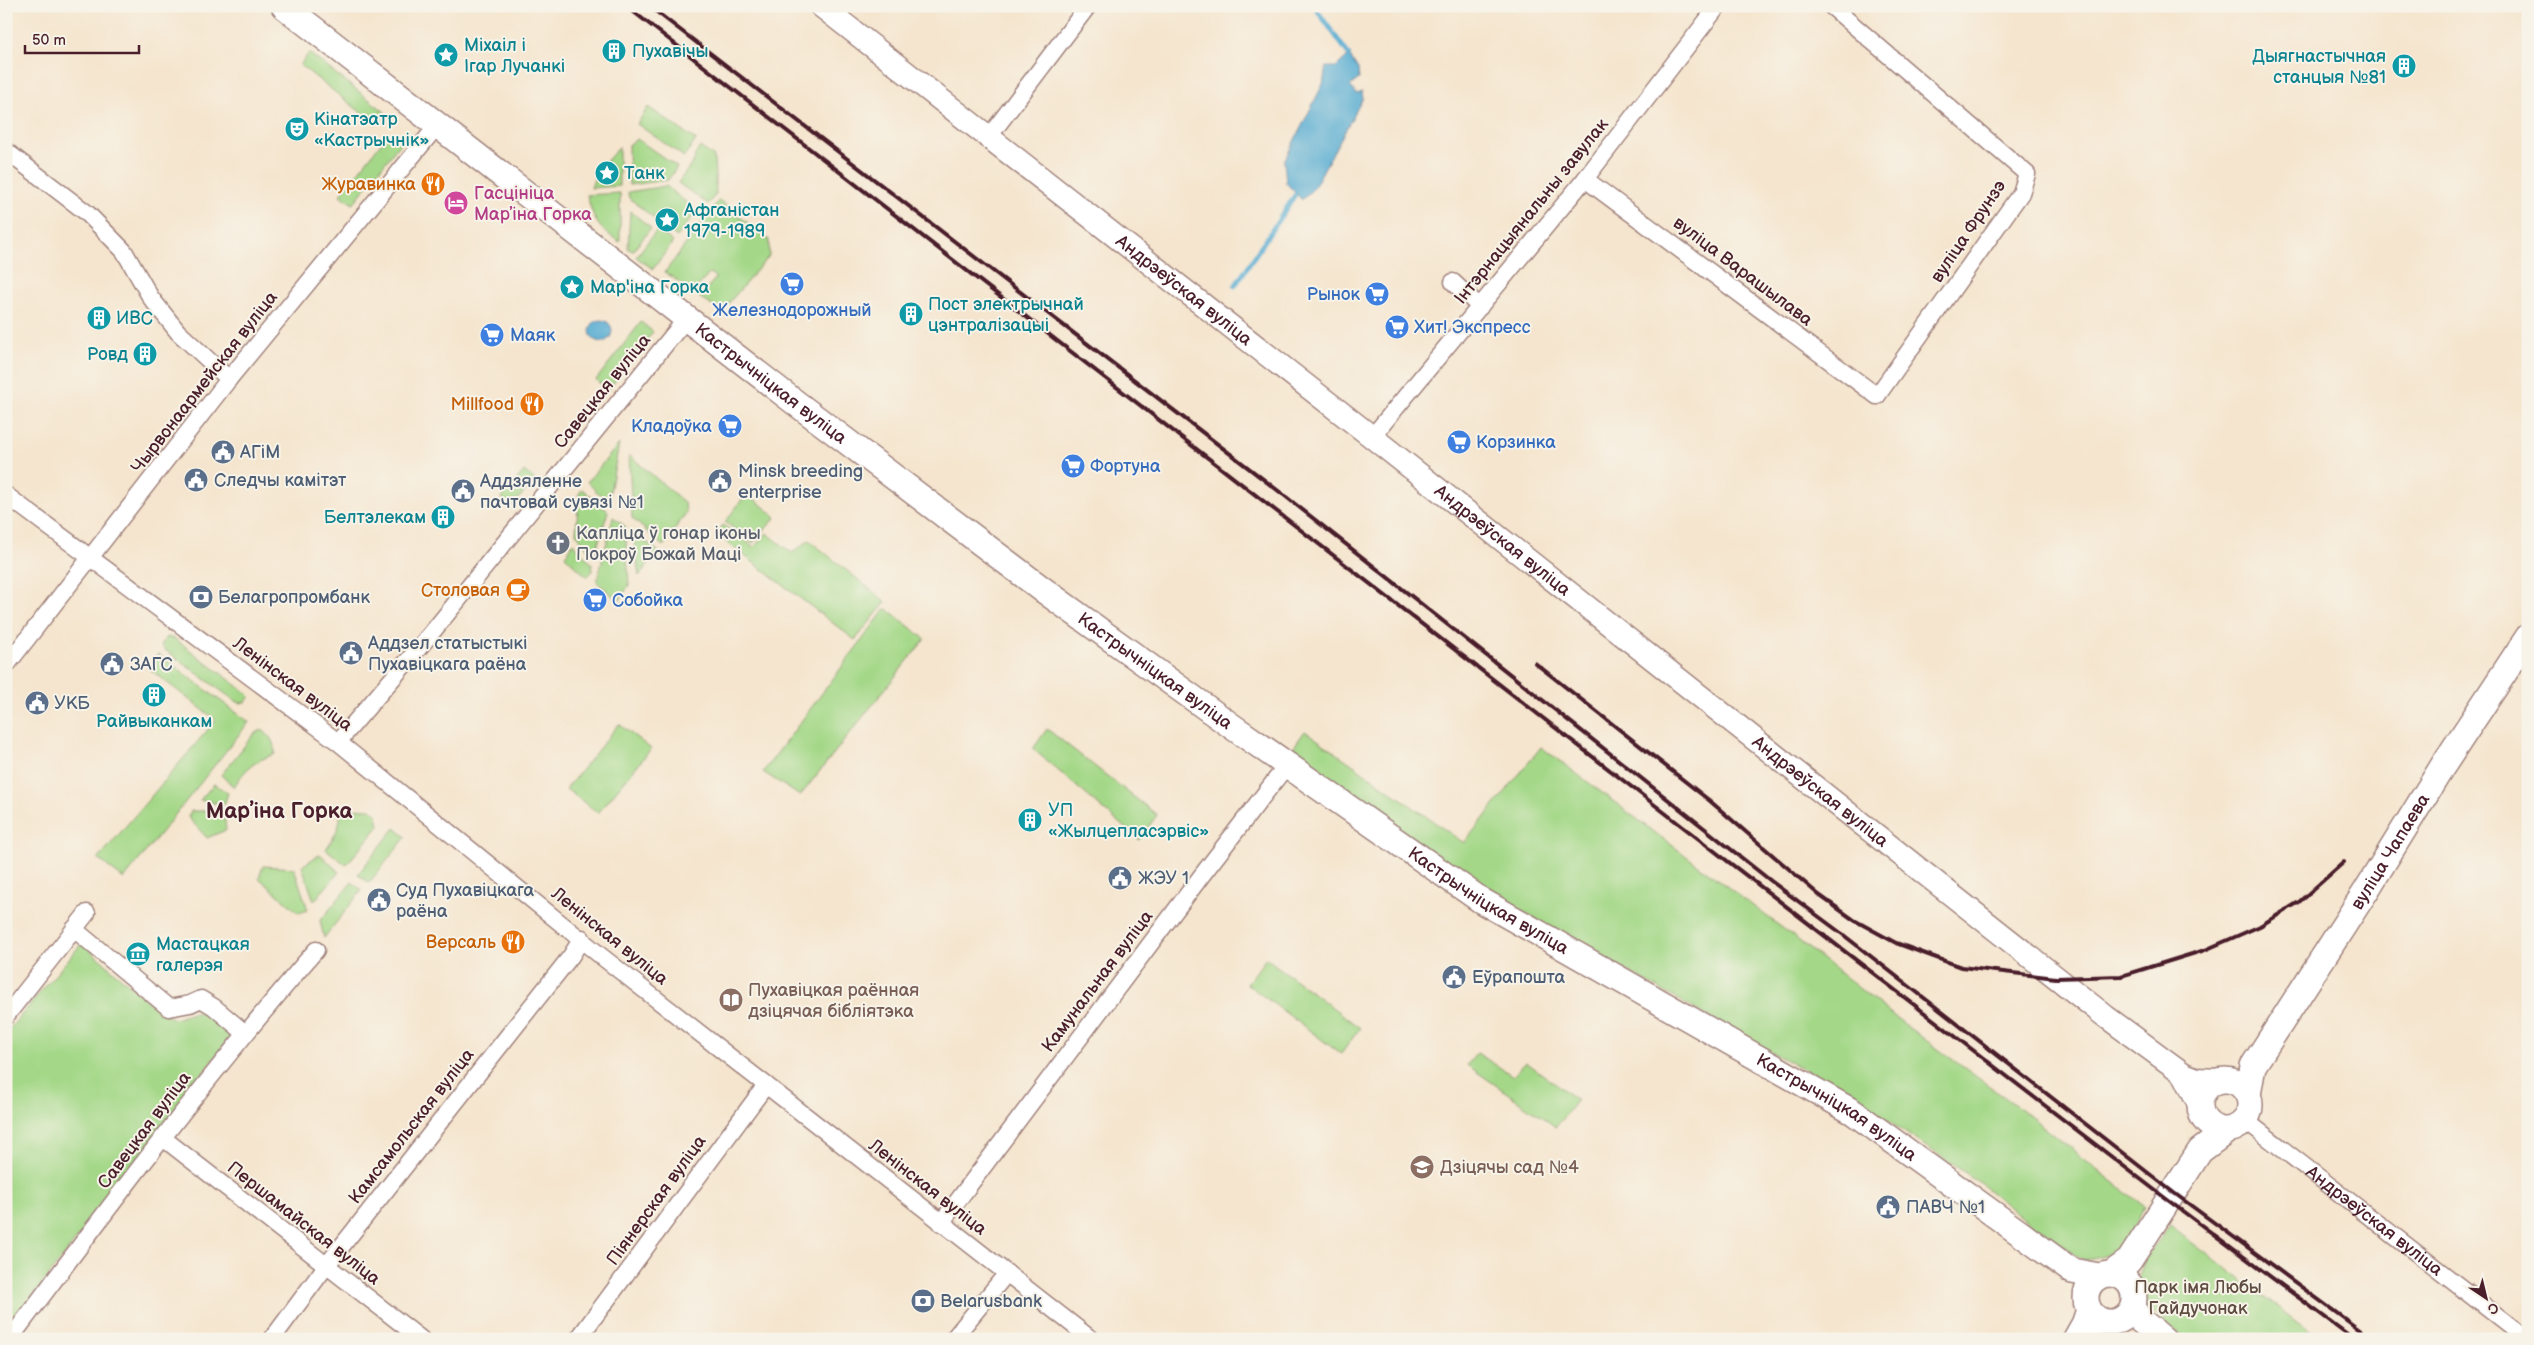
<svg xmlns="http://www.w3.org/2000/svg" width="2534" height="1345" viewBox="0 0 2534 1345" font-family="'Balsamiq Sans',sans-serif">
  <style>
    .green { fill: #a4d888; stroke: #777c5a }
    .water { fill: #56acd2; stroke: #50667e }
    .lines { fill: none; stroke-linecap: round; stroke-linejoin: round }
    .stream { stroke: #56acd2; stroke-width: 4.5 }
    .minor-casing { stroke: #a0827c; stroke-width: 19 }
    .secondary-casing { stroke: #a0827c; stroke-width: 25 }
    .primary-casing { stroke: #a0827c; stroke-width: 28 }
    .minor { stroke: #fff; stroke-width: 16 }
    .secondary { stroke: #fff; stroke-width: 22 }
    .primary { stroke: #fff; stroke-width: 25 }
    .rail { stroke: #4a1f2b; stroke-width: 4 }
    .labels { text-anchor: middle; stroke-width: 4; stroke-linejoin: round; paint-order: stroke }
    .culture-label { font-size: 18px; fill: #0d838f; stroke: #f7f3e8; text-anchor: start }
    .food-label { font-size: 18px; fill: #c56008; stroke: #f7f3e8; text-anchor: end }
    .hotel-label { font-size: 18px; fill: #b23c85; stroke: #f7f3e8; text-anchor: start }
    .street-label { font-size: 18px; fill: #4a1f2b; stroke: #f7f3e8 }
    .shop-label { font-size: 18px; fill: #366cbe; stroke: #f7f3e8; text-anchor: start }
    .service-label { font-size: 18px; fill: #4e5e75; stroke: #f7f3e8; text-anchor: start }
    .worship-label { font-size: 18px; fill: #5b616d; stroke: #f7f3e8; text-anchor: start }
    .education-label { font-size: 18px; fill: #785e54; stroke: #f7f3e8; text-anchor: start }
    .park-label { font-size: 18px; fill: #604d42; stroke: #f7f3e8 }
    .district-label { font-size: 22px; font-weight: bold; fill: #4a1f2b; stroke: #f7f3e8 }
  </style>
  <rect width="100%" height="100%" fill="#f7f3e8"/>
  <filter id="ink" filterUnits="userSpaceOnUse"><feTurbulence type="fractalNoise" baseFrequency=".02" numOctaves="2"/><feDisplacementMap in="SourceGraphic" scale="10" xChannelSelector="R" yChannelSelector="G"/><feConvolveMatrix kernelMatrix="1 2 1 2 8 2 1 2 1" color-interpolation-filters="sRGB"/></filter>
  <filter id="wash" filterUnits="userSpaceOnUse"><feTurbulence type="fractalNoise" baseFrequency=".0096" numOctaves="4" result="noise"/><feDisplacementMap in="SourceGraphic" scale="20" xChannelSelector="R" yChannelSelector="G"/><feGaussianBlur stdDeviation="1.12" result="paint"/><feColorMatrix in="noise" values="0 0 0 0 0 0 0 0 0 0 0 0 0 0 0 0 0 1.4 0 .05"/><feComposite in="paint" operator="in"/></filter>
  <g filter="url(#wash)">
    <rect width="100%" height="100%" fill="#f5e5ce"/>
    <g class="green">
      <polygon points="309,53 385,112 376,124 300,65"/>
      <polygon points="648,107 696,140 684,157 637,124"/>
      <polygon points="388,134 394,134 402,141 353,204 340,195"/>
      <polygon points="637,139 677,167 668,180 629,185 628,145"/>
      <polygon points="619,147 619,186 591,188 596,173"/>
      <polygon points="700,147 714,157 716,194 708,204 678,183 695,159 694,157"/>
      <polygon points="666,186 697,211 677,237 629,198 628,192"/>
      <path d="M620,193V242C597,228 594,221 587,195Z"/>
      <polygon points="719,200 769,240 769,256 721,312 699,297 716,278 710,273 693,292 665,272"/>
      <polygon points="630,211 651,228 633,251 628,249"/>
      <polygon points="657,230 673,242 653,269 636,257"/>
      <polygon points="641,322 653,332 608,390 596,380"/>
      <polygon points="619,444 608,503 587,482"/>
      <polygon points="629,455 685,503 686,513 663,546 632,518"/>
      <polygon points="524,471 535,480 511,507 501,498"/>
      <polygon points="582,489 608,511 594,557 576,533 579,494"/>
      <polygon points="747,493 776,517 753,543 725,522"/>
      <polygon points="613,517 625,526 629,585 619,601 597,582"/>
      <polygon points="723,525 754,547 767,533 792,553 809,540 886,602 855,640 716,534"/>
      <polygon points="633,532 658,551 639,576"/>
      <polygon points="573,543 592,564 593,571 587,577 565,556"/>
      <polygon points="886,608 925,639 800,796 763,772"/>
      <polygon points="167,637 175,639 247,693 250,696 246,702 240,703 234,700 165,650 161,645"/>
      <polygon points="158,654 249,722 124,879 98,859 216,720 148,668"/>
      <polygon points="619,724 651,749 598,813 566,789"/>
      <polygon points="1047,729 1157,815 1139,840 1033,749"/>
      <path d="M262,730C271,736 275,744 275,754C255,761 245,768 234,787L221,775L254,734Z"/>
      <path d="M1305,731L1464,843L1541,747L1793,936L1909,1028L2021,1109L2145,1207C2128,1236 2120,1258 2083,1260L2028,1222L1973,1178L1885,1119L1828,1082L1763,1048L1488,892L1290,752Z"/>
      <polygon points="214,784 228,793 224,805 200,800"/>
      <path d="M340,808L371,809L377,814L379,826L346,865L326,849C335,836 342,824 340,808Z"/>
      <polygon points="191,811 224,811 226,830 207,838 188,817"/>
      <polygon points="395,828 406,837 369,883 358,874"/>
      <polygon points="320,854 339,872 314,901 302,866"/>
      <polygon points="263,866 294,868 308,910 299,913 259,878"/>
      <polygon points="352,882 362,890 324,938 320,921"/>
      <polygon points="82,943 161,1013 175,1019 192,1013 212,1013 227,1025 231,1036 6,1332 6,1033"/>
      <polygon points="1266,958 1360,1028 1341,1054 1247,984"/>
      <polygon points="1477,1053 1513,1076 1526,1062 1577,1100 1556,1127 1467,1065"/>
      <polygon points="2170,1226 2319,1339 2186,1339 2145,1306 2138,1294 2138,1278 2146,1257"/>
    </g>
    <g class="water">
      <polygon points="1349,55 1358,69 1359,79 1350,86 1357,94 1362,92 1363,98 1313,189 1302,200 1286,183 1284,161 1323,84 1326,67 1336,67"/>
      <circle cx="601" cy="331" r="11"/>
    </g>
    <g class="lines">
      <g class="stream">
        <polyline points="1314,6 1349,55"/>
        <polyline points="1235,286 1295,195"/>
      </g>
    </g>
  </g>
  <g filter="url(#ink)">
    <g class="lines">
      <defs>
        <g id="minor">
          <polyline points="988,138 1088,6"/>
          <polyline points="6,151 87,213 124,251 151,298 178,332 229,379"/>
          <polyline points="1585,179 1877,396 2021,193 2027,174 1831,6"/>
          <polyline points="1453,282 1480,307"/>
          <polyline points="1372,437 1585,179 1718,6"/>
          <polyline points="6,495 338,742 601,956 1091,1339"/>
          <polyline points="6,666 229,379 437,126"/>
          <polyline points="338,742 429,636 686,319"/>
          <polyline points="74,929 169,1008 190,1004 201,999 214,1007 245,1033"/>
          <polyline points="6,1016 87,913"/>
          <path id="s1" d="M2245,1120L2527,1339"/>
          <polyline points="163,1138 421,1339"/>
          <polyline points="941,1223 1202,875 1287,765"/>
          <path d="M10,1339C109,1207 208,1075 316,950"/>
          <polyline points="272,1339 326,1266 571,956 582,938"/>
          <polyline points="578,1339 766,1085"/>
          <polyline points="953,1339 1007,1273"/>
        </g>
        <g id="secondary">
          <path id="s2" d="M821,6L1372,437L2105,1016L2184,1074L2197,1079L2219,1080"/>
          <polyline points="2184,1074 2200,1106"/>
          <polyline points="2079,1331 2094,1325 2107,1322"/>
          <polyline points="2074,1339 2083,1323 2088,1308"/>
        </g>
        <g id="primary">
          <path id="s3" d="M284,6L788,397L1042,589L1233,727L1482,901L1853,1112L2072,1271L2099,1276"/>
          <circle cx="2225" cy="1105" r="25"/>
          <path id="s4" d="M2248,1095L2253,1066L2366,891L2444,764L2528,637"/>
          <circle cx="2110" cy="1298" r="24"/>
          <polyline points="2111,1274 2129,1261 2200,1151 2228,1130"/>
          <polyline points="2133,1306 2140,1320 2163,1339"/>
        </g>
      </defs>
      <use href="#minor" class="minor-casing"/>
      <use href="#secondary" class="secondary-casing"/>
      <use href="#primary" class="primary-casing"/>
      <use href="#minor" class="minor"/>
      <use href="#secondary" class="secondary"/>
      <use href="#primary" class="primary"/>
      <g class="rail">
        <polyline points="626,6 1678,823 2169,1201 2354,1339"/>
        <polyline points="649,6 1285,496 1771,881 1841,933 2174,1193 2372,1339"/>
        <polyline points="1535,663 1710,801 1819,895 1854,920 1896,943 1961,967 2056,978 2121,976 2205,950 2260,926 2299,902 2344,862"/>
      </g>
    </g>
  </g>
  <defs>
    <symbol id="building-disc" viewBox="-11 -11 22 22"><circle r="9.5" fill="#0f9aa8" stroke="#f7f3e8"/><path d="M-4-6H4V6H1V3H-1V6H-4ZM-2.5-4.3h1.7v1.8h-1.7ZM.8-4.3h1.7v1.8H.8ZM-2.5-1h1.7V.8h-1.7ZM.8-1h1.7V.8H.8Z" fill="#fff"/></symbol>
    <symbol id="sight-disc" viewBox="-11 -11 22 22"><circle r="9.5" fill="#0f9aa8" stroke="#f7f3e8"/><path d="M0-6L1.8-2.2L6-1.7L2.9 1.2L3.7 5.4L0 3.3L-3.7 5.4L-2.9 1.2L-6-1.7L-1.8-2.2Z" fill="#fff"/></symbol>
    <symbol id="theatre-disc" viewBox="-11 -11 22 22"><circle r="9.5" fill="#0f9aa8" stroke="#f7f3e8"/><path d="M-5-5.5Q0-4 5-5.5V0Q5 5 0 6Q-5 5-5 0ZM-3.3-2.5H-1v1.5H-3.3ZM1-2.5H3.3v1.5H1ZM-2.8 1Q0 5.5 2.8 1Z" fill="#fff"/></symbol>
    <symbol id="restaurant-disc" viewBox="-11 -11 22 22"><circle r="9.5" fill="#e8710a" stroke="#f7f3e8"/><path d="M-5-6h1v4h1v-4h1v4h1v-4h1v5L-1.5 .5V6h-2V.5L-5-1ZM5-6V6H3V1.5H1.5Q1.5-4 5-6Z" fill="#fff"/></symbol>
    <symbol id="hotel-disc" viewBox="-11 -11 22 22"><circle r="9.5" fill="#d1479c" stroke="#f7f3e8"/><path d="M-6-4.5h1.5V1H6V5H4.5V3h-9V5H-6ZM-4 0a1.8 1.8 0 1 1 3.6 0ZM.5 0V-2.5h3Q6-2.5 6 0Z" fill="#fff"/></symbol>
    <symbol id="supermarket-disc" viewBox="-11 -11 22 22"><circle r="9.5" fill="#3f7fe0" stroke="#f7f3e8"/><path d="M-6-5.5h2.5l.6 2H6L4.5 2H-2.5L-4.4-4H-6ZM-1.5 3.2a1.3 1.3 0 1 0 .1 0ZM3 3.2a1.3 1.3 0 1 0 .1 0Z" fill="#fff"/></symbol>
    <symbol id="civic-disc" viewBox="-11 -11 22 22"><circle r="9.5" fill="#5c6f8a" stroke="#f7f3e8"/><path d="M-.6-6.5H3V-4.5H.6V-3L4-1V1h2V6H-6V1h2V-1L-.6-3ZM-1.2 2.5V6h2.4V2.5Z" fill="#fff"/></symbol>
    <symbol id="church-disc" viewBox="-11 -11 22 22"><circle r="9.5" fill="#6b7280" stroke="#f7f3e8"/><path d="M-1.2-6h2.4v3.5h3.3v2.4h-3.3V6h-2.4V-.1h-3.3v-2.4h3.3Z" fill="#fff"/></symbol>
    <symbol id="cafe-disc" viewBox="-11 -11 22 22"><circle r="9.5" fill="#e8710a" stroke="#f7f3e8"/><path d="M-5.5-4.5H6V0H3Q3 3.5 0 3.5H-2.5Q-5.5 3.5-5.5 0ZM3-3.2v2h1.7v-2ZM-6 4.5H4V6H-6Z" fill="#fff"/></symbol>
    <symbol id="bank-disc" viewBox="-11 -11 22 22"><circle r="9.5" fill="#5c6f8a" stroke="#f7f3e8"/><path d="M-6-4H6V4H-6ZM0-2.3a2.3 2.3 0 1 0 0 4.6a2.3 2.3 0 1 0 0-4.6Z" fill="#fff"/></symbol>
    <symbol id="museum-disc" viewBox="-11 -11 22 22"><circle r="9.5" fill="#0f9aa8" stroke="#f7f3e8"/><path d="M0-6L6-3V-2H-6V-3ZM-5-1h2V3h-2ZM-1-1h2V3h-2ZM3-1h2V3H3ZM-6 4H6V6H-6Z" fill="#fff"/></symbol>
    <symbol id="library-disc" viewBox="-11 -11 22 22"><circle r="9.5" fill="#8d6e63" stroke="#f7f3e8"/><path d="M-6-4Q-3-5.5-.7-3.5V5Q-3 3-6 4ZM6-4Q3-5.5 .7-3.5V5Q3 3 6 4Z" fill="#fff"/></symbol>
    <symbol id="school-disc" viewBox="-11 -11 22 22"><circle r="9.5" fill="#8d6e63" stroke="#f7f3e8"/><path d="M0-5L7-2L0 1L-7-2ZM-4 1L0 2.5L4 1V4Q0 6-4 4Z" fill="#fff"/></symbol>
  </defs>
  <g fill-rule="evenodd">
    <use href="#building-disc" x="600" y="37" width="28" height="28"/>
    <use href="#sight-disc" x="432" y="41" width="28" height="28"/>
    <use href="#building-disc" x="2390" y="52" width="28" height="28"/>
    <use href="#theatre-disc" x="283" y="115" width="28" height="28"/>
    <use href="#sight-disc" x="593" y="159" width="28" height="28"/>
    <use href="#restaurant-disc" x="419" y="170" width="28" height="28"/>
    <use href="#hotel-disc" x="442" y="189" width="28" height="28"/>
    <use href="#sight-disc" x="653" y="206" width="28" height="28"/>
    <use href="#supermarket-disc" x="778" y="270" width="28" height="28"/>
    <use href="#sight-disc" x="558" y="273" width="28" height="28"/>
    <use href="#supermarket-disc" x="1363" y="280" width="28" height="28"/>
    <use href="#building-disc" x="897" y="300" width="28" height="28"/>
    <use href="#building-disc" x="85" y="304" width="28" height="28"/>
    <use href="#supermarket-disc" x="1383" y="313" width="28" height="28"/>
    <use href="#supermarket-disc" x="478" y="321" width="28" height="28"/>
    <use href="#building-disc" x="131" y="340" width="28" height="28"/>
    <use href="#restaurant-disc" x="518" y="390" width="28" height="28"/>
    <use href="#supermarket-disc" x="716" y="412" width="28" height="28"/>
    <use href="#supermarket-disc" x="1445" y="428" width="28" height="28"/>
    <use href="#civic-disc" x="209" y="438" width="28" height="28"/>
    <use href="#supermarket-disc" x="1059" y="452" width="28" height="28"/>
    <use href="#civic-disc" x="182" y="466" width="28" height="28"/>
    <use href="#civic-disc" x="706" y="467" width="28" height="28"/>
    <use href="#civic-disc" x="449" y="477" width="28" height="28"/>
    <use href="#building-disc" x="429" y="503" width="28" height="28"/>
    <use href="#church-disc" x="544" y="529" width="28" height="28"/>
    <use href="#cafe-disc" x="504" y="576" width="28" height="28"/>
    <use href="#bank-disc" x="187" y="583" width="28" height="28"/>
    <use href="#supermarket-disc" x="581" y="586" width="28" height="28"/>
    <use href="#civic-disc" x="337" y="639" width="28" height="28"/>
    <use href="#civic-disc" x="98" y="650" width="28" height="28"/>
    <use href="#building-disc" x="140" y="681" width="28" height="28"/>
    <use href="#civic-disc" x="23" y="689" width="28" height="28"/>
    <use href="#building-disc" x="1016" y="806" width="28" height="28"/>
    <use href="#civic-disc" x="1106" y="864" width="28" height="28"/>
    <use href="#civic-disc" x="365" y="886" width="28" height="28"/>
    <use href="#restaurant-disc" x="499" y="928" width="28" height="28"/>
    <use href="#museum-disc" x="124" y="940" width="28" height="28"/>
    <use href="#civic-disc" x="1440" y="963" width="28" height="28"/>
    <use href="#library-disc" x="717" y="986" width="28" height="28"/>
    <use href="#school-disc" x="1408" y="1153" width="28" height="28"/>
    <use href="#civic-disc" x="1874" y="1193" width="28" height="28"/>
    <use href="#bank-disc" x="909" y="1287" width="28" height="28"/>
  </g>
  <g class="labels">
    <g class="culture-label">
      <text x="464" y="51">Міхаіл і<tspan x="464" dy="21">Ігар Лучанкі</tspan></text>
      <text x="632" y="57">Пухавічы</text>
      <text x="2386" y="62" text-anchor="end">Дыягнастычная<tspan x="2386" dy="21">станцыя №81</tspan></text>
      <text x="314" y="125">Кінатэатр<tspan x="314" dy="21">«Кастрычнік»</tspan></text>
      <text x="624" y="179">Танк</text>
      <text x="684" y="216">Афганістан<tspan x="684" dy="21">1979-1989</tspan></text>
      <text x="590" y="293">Мар'іна Горка</text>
      <text x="928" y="310">Пост электрычнай<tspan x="928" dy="21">цэнтралізацыі</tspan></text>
      <text x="116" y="324">ИВС</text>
      <text x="128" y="360" text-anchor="end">Ровд</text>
      <text x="426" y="523" text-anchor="end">Белтэлекам</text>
      <text x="154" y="727" text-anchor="middle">Райвыканкам</text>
      <text x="1048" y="816">УП<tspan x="1048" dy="21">«Жылцепласэрвіс»</tspan></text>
      <text x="156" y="950">Мастацкая<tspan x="156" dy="21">галерэя</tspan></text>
    </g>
    <g class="food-label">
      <text x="416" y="190">Журавинка</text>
      <text x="514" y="410">Millfood</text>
      <text x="500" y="596">Столовая</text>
      <text x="496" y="948">Версаль</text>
    </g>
    <g class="hotel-label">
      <text x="474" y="199">Гасцініца<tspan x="474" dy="21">Марʼіна Горка</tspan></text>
    </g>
    <g class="street-label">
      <text transform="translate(1531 211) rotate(-51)" y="6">Інтэрнацыянальны завулак</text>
      <text transform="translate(1968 231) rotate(-56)" y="6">вуліца Фрунзэ</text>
      <text transform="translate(1743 271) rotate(37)" y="6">вуліца Варашылава</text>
      <text dy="6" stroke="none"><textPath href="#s2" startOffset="461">Андрэеўская вуліца</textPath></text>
      <text transform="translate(204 382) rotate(-52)" y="6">Чырвонаармейская вуліца</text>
      <text dy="6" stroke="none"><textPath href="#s3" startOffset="616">Кастрычніцкая вуліца</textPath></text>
      <text transform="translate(602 391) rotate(-51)" y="6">Савецкая вуліца</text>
      <text dy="6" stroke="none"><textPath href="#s2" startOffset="866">Андрэеўская вуліца</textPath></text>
      <text dy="6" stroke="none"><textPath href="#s3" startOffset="1096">Кастрычніцкая вуліца</textPath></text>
      <text transform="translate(293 684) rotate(37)" y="6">Ленінская вуліца</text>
      <text dy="6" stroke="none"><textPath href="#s2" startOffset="1271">Андрэеўская вуліца</textPath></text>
      <text dy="6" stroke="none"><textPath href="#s4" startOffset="284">вуліца Чапаева</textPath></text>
      <text dy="6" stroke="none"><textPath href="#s3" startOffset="1501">Кастрычніцкая вуліца</textPath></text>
      <text transform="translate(610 936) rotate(39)" y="6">Ленінская вуліца</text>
      <text transform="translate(1097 981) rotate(-53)" y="6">Камунальная вуліца</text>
      <text dy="6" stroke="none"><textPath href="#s3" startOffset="1906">Кастрычніцкая вуліца</textPath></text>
      <text transform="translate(411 1126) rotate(-52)" y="6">Камсамольская вуліца</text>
      <text transform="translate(144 1130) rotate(-53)" y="6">Савецкая вуліца</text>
      <text transform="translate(928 1187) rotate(38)" y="6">Ленінская вуліца</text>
      <text transform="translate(656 1200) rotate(-54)" y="6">Піянерская вуліца</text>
      <text dy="6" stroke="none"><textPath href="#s1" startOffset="164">Андрэеўская вуліца</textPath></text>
      <text transform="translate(304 1223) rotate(38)" y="6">Першамайская вуліца</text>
    </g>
    <g class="shop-label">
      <text x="1360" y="300" text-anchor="end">Рынок</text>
      <text x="792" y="316" text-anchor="middle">Железнодорожный</text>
      <text x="1414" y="333">Хит! Экспресс</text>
      <text x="510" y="341">Маяк</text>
      <text x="712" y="432" text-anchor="end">Кладоўка</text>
      <text x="1476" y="448">Корзинка</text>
      <text x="1090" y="472">Фортуна</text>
      <text x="612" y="606">Собойка</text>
    </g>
    <g class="service-label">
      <text x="240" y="458">АГіМ</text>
      <text x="738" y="477">Minsk breeding<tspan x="738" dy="21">enterprise</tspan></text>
      <text x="214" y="486">Следчы камітэт</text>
      <text x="480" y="487">Аддзяленне<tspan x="480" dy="21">пачтовай сувязі №1</tspan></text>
      <text x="218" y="603">Белагропромбанк</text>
      <text x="368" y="649">Аддзел статыстыкі<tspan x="368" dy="21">Пухавіцкага раёна</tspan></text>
      <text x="130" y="670">ЗАГС</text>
      <text x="54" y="709">УКБ</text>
      <text x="1138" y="884">ЖЭУ 1</text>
      <text x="396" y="896">Суд Пухавіцкага<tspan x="396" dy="21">раёна</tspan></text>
      <text x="1472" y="983">Еўрапошта</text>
      <text x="1906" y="1213">ПАВЧ №1</text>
      <text x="940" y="1307">Belarusbank</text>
    </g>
    <g class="worship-label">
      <text x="576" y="539">Капліца ў гонар іконы<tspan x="576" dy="21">Покроў Божай Маці</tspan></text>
    </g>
    <g class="education-label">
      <text x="748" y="996">Пухавіцкая раённая<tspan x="748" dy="21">дзіцячая бібліятэка</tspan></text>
      <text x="1440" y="1173">Дзіцячы сад №4</text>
    </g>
    <g class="park-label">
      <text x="2198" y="1293">Парк імя Любы<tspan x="2198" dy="21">Гайдучонак</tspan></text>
    </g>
    <g class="district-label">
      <text x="279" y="818">Марʼіна Горка</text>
    </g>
  </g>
  <rect width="2534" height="1345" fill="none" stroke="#f7f3e8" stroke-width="25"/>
  <g transform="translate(2486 1298) rotate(145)" stroke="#f7f3e8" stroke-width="4" paint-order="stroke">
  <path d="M0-4L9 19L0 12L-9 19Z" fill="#4a1f2b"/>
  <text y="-8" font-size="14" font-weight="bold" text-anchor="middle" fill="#4a1f2b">С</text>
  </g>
  <path d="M25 45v8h114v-8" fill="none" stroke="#4a1f2b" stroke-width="2.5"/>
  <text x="32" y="45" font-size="15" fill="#4a1f2b" stroke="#f7f3e8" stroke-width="4" paint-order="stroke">50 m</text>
</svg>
